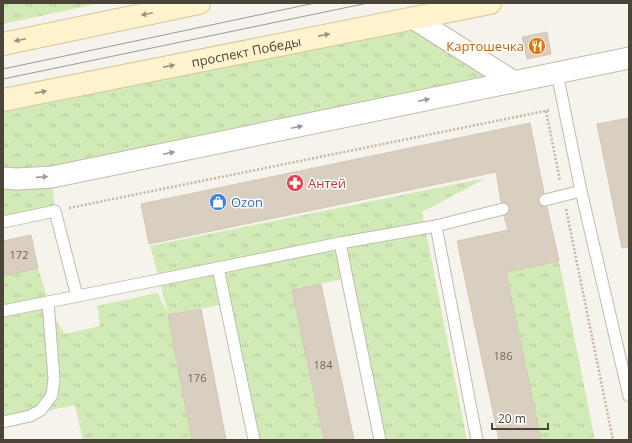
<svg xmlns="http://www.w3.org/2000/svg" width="632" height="443" viewBox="0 0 632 443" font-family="'Open Sans',sans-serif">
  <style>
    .grass { fill: url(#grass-tufts) }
    .building { fill: #d8cfc1; stroke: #d3c7b4 }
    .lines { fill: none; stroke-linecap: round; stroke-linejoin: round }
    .service-casing { stroke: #c2bbae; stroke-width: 13 }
    .minor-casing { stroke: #c2bbae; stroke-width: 23 }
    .secondary-casing { stroke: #d6c79b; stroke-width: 24 }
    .path { stroke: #c4b79f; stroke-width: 2.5; stroke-dasharray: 2 2; stroke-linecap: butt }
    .service { stroke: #fff; stroke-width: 11 }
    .minor { stroke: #fff; stroke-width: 21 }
    .secondary { stroke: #fff3cd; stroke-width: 22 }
    .tram { stroke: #9a9a9a; stroke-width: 1 }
    .oneway { fill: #9c937c }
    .oneway2 { fill: #9c9892 }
    .labels { text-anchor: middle; stroke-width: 3; stroke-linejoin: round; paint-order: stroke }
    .number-label { font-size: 11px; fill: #6e675b }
    .food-label { font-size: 13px; fill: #c56008; stroke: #fff; text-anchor: end }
    .street-label { font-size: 13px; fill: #4b4439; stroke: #fff }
    .health-label { font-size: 13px; fill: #be3a42; stroke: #fff; text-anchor: start }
    .shop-label { font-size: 13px; fill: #366cbe; stroke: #fff; text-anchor: start }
  </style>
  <defs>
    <pattern id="grass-tufts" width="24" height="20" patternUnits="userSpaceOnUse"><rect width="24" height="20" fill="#d2eab5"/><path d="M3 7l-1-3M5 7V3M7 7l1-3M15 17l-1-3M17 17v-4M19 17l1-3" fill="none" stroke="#b6ca9c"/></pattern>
  </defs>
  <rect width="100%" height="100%" fill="#f6f3ec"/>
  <g class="grass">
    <polygon points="3,3 101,3 3,24"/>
    <polygon points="413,18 514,82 52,177 55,211 3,222 3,100"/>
    <polygon points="486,178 422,212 467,440 383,440 351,277 292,290 324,440 257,440 228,303 169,315 192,440 83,440 75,405 3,420 3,276 38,268 52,314 65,334 100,326 97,306 157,293 168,313 150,246"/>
    <polygon points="559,261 595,440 541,440 506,272"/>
  </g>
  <g class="building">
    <polygon points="547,32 551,54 527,59 522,37"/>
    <polygon points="629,118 629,247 622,248 597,124"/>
    <polygon points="530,123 544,193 540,195 538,201 540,205 547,207 559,261 506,272 541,440 499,440 457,241 508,230 504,216 508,214 510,208 508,204 501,202 496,172 149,244 141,204"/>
    <polygon points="31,235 38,268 3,276 3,241"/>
    <polygon points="321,284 354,440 324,440 292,290"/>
    <polygon points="201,309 226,440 192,440 168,315"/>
  </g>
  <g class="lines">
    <defs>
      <g id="service">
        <polyline points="557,73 581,191 629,396"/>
        <polyline points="545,200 581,191"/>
        <polyline points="3,222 55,211 77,296"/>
        <polyline points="436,226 503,209"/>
        <polyline points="218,268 340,243"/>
        <polyline points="3,311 48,302"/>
        <polyline points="3,422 30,416 41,410 52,395 54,379 48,302 218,268 254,440"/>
        <polyline points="380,440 340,243 436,226 477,440"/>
      </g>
      <g id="minor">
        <polyline points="413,18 514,82"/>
        <polyline points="3,178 17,179 52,177 629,58"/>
      </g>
      <g id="secondary">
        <polyline points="3,44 199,3"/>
        <path id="s1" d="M3,100L490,3"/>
      </g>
    </defs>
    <use href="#service" class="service-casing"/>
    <use href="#minor" class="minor-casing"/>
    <use href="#secondary" class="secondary-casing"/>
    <g class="path">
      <polyline points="546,111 560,181"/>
      <polyline points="69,208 550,110"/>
      <polyline points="566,209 613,440"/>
    </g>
    <use href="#service" class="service"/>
    <use href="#minor" class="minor"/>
    <use href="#secondary" class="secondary"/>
    <g class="tram">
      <polyline points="3,69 315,3"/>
      <polyline points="3,79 368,3"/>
    </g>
  </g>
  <defs><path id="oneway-solid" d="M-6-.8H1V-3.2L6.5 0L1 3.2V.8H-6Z"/></defs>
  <g class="oneway">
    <use href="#oneway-solid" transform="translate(147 14) rotate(168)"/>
    <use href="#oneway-solid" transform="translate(324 35) rotate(-11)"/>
    <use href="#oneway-solid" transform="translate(20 40) rotate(168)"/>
    <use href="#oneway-solid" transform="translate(169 66) rotate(-11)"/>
    <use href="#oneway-solid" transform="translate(41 92) rotate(-11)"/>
  </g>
  <g class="oneway2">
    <use href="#oneway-solid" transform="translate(424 100) rotate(-12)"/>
    <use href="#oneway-solid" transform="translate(297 127) rotate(-12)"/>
    <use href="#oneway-solid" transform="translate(169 153) rotate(-12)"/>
    <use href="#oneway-solid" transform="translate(42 177) rotate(-4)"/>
  </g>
  <defs>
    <symbol id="restaurant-disc" viewBox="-11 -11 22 22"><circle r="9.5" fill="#e8710a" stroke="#fff"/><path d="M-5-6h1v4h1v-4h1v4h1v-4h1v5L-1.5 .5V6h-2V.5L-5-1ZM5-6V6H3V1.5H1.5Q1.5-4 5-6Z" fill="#fff"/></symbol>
    <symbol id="pharmacy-disc" viewBox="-11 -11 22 22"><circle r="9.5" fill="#e0444e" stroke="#fff"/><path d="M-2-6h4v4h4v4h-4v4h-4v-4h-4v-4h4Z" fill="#fff"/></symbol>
    <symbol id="shop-disc" viewBox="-11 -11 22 22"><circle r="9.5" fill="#3f7fe0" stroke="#fff"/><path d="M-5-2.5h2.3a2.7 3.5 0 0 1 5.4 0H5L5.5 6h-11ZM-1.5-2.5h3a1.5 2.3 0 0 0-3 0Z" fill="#fff"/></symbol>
  </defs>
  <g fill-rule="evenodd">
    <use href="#restaurant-disc" x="527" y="36" width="20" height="20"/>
    <use href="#pharmacy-disc" x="285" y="173" width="20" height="20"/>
    <use href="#shop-disc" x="208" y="192" width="20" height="20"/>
  </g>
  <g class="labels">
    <g class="number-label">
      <text x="19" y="259">172</text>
      <text x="503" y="360">186</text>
      <text x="323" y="369">184</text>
      <text x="197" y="382">176</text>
    </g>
    <g class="food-label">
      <text x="524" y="51">Картошечка</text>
    </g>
    <g class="street-label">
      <text dy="5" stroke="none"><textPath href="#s1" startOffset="248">проспект Победы</textPath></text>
    </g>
    <g class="health-label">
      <text x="308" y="188">Антей</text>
    </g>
    <g class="shop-label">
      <text x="231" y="207">Ozon</text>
    </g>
  </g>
  <rect width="632" height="443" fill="none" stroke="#4b4439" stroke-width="8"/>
  <path d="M492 423v6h56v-6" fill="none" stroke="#4b4439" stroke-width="2"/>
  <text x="498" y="423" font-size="12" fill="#4b4439" stroke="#ffffff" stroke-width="3" paint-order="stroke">20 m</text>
</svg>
